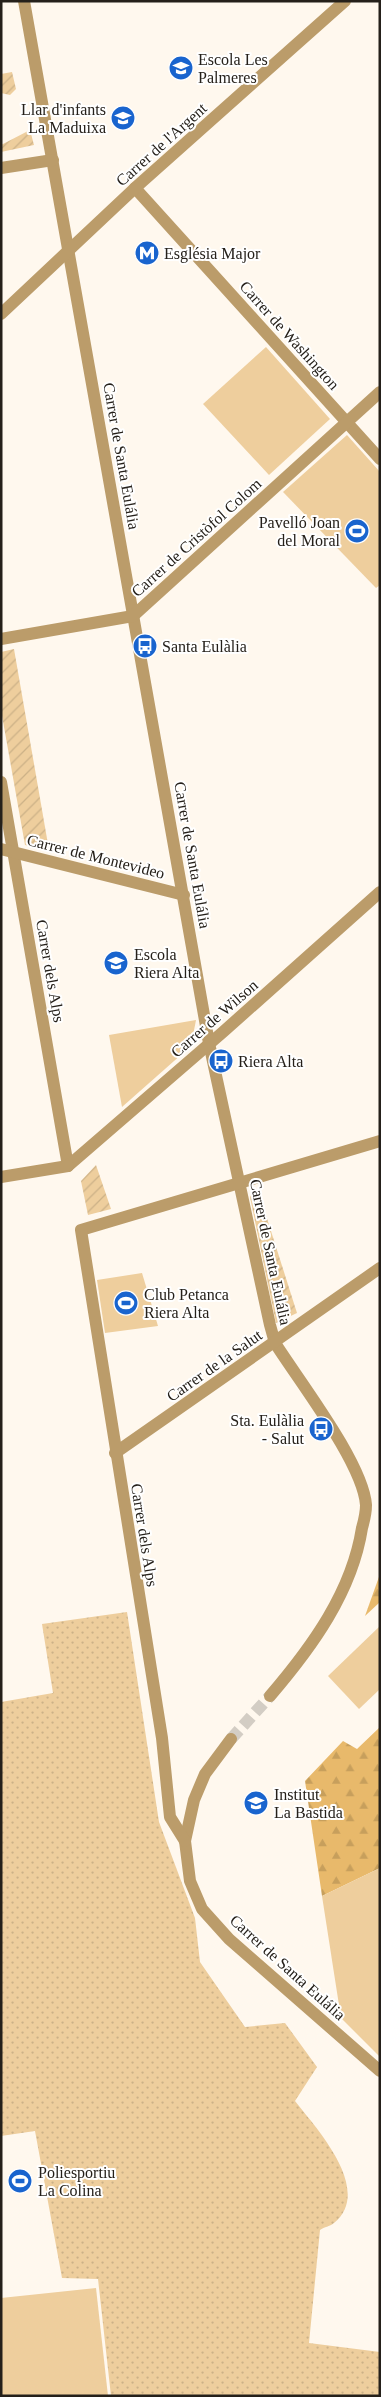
<svg xmlns="http://www.w3.org/2000/svg" width="381" height="2397" viewBox="0 0 381 2397" font-family="Georgia,serif">
  <style>
    .grass { fill: url(#grass-dots) }
    .forest { fill: url(#forest-firs) }
    .park { fill: #eece9d }
    .garden { fill: url(#garden-furrows) }
    .lines { fill: none; stroke-linecap: round; stroke-linejoin: round }
    .street-tunnel { stroke: #d3cdc4; stroke-width: 12; stroke-dasharray: 12 6; stroke-linecap: butt }
    .street { stroke: #bb9c6a; stroke-width: 12 }
    .labels { text-anchor: middle; stroke-width: 4; stroke-linejoin: round; paint-order: stroke }
    .poi-label { font-size: 16px; fill: #25201a; stroke: #fff; text-anchor: start }
    .street-label { font-size: 16px; fill: #25201a; stroke: #fff }
  </style>
  <defs>
    <pattern id="grass-dots" width="8" height="8" patternUnits="userSpaceOnUse" patternTransform="scale(1.25)"><rect width="8" height="8" fill="#eece9d"/><path d="M2 2h.1M6 6h.1" fill="none" stroke="#ccb187" stroke-width="1.8" stroke-linecap="round"/></pattern>
    <pattern id="forest-firs" width="22" height="20" patternUnits="userSpaceOnUse" patternTransform="scale(1.25)"><rect width="22" height="20" fill="#e8b96b"/><path d="M5 1l3.5 6h-7zM16 11l3.5 6h-7z" fill="#c79f5c"/></pattern>
    <pattern id="garden-furrows" width="10" height="10" patternUnits="userSpaceOnUse" patternTransform="scale(1.25)"><rect width="10" height="10" fill="#eece9d"/><path d="M-1 1l2-2M0 10L10 0M9 11l2-2" fill="none" stroke="#ccb187"/></pattern>
  </defs>
  <rect width="100%" height="100%" fill="#fff8ee"/>
  <path class="grass" d="M127,1612L159,1822L195,1918L200,1962L245,2027L285,2023L317,2067L295,2101C316,2128 374,2190 334,2223C331,2226 324,2227 320,2230L309,2343L380,2352V2396H111L98,2279L62,2278L35,2131L1,2136V1702L53,1693L42,1624Z"/>
  <g class="forest">
    <polygon points="380,1574 380,1602 365,1616"/>
    <polygon points="380,1727 380,1868 322,1896 305,1781 343,1741 357,1749"/>
  </g>
  <g class="park">
    <polygon points="266,347 330,419 269,475 203,404"/>
    <polygon points="347,435 380,472 380,585 376,588 283,492"/>
    <polygon points="196,1020 191,1046 122,1107 109,1035"/>
    <polygon points="142,1273 158,1326 105,1333 97,1280"/>
    <polygon points="380,1626 380,1689 359,1709 328,1676"/>
    <polygon points="380,1868 380,2057 341,2018 322,1896"/>
    <polygon points="96,2288 108,2396 1,2396 1,2298"/>
  </g>
  <g class="garden">
    <polygon points="12,72 16,89 10,95 1,93 1,74"/>
    <polygon points="30,130 34,145 1,152 1,145"/>
    <polygon points="14,649 49,850 25,845 1,710 1,652"/>
    <polygon points="96,1165 111,1209 88,1215 81,1181"/>
    <polygon points="258,1190 297,1313 276,1323 250,1197 254,1191"/>
  </g>
  <g class="lines">
    <polyline class="street-tunnel" points="231,1739 270,1696"/>
    <g class="street">
      <path d="M24,1L209,1043L270,1325L275,1343C299,1381 363,1463 366,1505C366,1512 364,1521 362,1528C352,1592 312,1647 270,1696"/>
      <polyline points="1,168 53,160"/>
      <polyline points="135,188 380,459"/>
      <polyline points="1,314 135,188 345,1"/>
      <polyline points="1,639 133,616 380,392"/>
      <polyline points="1,782 68,1166"/>
      <polyline points="1,849 184,895"/>
      <polyline points="68,1166 223,1032 380,892"/>
      <polyline points="1,1177 68,1166"/>
      <polyline points="115,1453 380,1268"/>
      <polyline points="231,1739 205,1774 194,1800 185,1841 190,1881 202,1909 229,1939 380,2071"/>
      <polyline points="185,1841 170,1817 162,1738 81,1230 380,1141"/>
    </g>
  </g>
  <defs>
    <symbol id="school-disc" viewBox="-11 -11 22 22"><circle r="9.5" fill="#1964ce" stroke="#fff"/><path d="M0-5L7-2L0 1L-7-2ZM-4 1L0 2.5L4 1V4Q0 6-4 4Z" fill="#fff"/></symbol>
    <symbol id="metro-disc" viewBox="-11 -11 22 22"><circle r="9.5" fill="#1964ce" stroke="#fff"/><path d="M-5.5 5V-5H-3L0 0L3-5H5.5V5H3V-.5L0 4L-3-.5V5Z" fill="#fff"/></symbol>
    <symbol id="stadium-disc" viewBox="-11 -11 22 22"><circle r="9.5" fill="#1964ce" stroke="#fff"/><path d="M0-5a6.5 5 0 1 0 0 10a6.5 5 0 1 0 0-10ZM-3.5-1.8h7v3.6h-7Z" fill="#fff"/></symbol>
    <symbol id="bus-disc" viewBox="-11 -11 22 22"><circle r="9.5" fill="#1964ce" stroke="#fff"/><path d="M-5-6H5V4H4V6H2V4H-2V6H-4V4H-5ZM-3.5-4V0h7V-4ZM-3.5 1.2v1.5H-2V1.2ZM2 1.2v1.5H3.5V1.2Z" fill="#fff"/></symbol>
  </defs>
  <g fill-rule="evenodd">
    <use href="#school-disc" x="167" y="54" width="28" height="28"/>
    <use href="#school-disc" x="109" y="104" width="28" height="28"/>
    <use href="#metro-disc" x="133" y="239" width="28" height="28"/>
    <use href="#stadium-disc" x="343" y="517" width="28" height="28"/>
    <use href="#bus-disc" x="131" y="632" width="28" height="28"/>
    <use href="#school-disc" x="102" y="949" width="28" height="28"/>
    <use href="#bus-disc" x="207" y="1047" width="28" height="28"/>
    <use href="#stadium-disc" x="112" y="1289" width="28" height="28"/>
    <use href="#bus-disc" x="307" y="1415" width="28" height="28"/>
    <use href="#school-disc" x="242" y="1789" width="28" height="28"/>
    <use href="#stadium-disc" x="6" y="2167" width="28" height="28"/>
  </g>
  <g class="labels">
    <g class="poi-label">
      <text x="198" y="65">Escola Les<tspan x="198" dy="18">Palmeres</tspan></text>
      <text x="106" y="115" text-anchor="end">Llar d'infants<tspan x="106" dy="18">La Maduixa</tspan></text>
      <text x="164" y="259">Església Major</text>
      <text x="340" y="528" text-anchor="end">Pavelló Joan<tspan x="340" dy="18">del Moral</tspan></text>
      <text x="162" y="652">Santa Eulàlia</text>
      <text x="134" y="960">Escola<tspan x="134" dy="18">Riera Alta</tspan></text>
      <text x="238" y="1067">Riera Alta</text>
      <text x="144" y="1300">Club Petanca<tspan x="144" dy="18">Riera Alta</tspan></text>
      <text x="304" y="1426" text-anchor="end">Sta. Eulàlia<tspan x="304" dy="18">- Salut</tspan></text>
      <text x="274" y="1800">Institut<tspan x="274" dy="18">La Bastida</tspan></text>
      <text x="38" y="2178">Poliesportiu<tspan x="38" dy="18">La Colina</tspan></text>
    </g>
    <g class="street-label">
      <text transform="translate(161 144) rotate(-42)" y="6">Carrer de l'Argent</text>
      <text transform="translate(290 335) rotate(48)" y="6">Carrer de Washington</text>
      <text transform="translate(122 456) rotate(80)" y="6">Carrer de Santa Eulália</text>
      <text transform="translate(196 537) rotate(-42)" y="6">Carrer de Cristòfol Colom</text>
      <text transform="translate(193 855) rotate(80)" y="6">Carrer de Santa Eulália</text>
      <text transform="translate(96 856) rotate(14)" y="6">Carrer de Montevideo</text>
      <text transform="translate(51 971) rotate(80)" y="6">Carrer dels Alps</text>
      <text transform="translate(214 1018) rotate(-41)" y="6">Carrer de Wilson</text>
      <text transform="translate(271 1252) rotate(78)" y="6">Carrer de Santa Eulália</text>
      <text transform="translate(214 1365) rotate(-35)" y="6">Carrer de la Salut</text>
      <text transform="translate(145 1535) rotate(81)" y="6">Carrer dels Alps</text>
      <text transform="translate(288 1967) rotate(42)" y="6">Carrer de Santa Eulália</text>
    </g>
  </g>
  <rect width="381" height="2397" fill="none" stroke="#25201a" stroke-width="5"/>
</svg>
